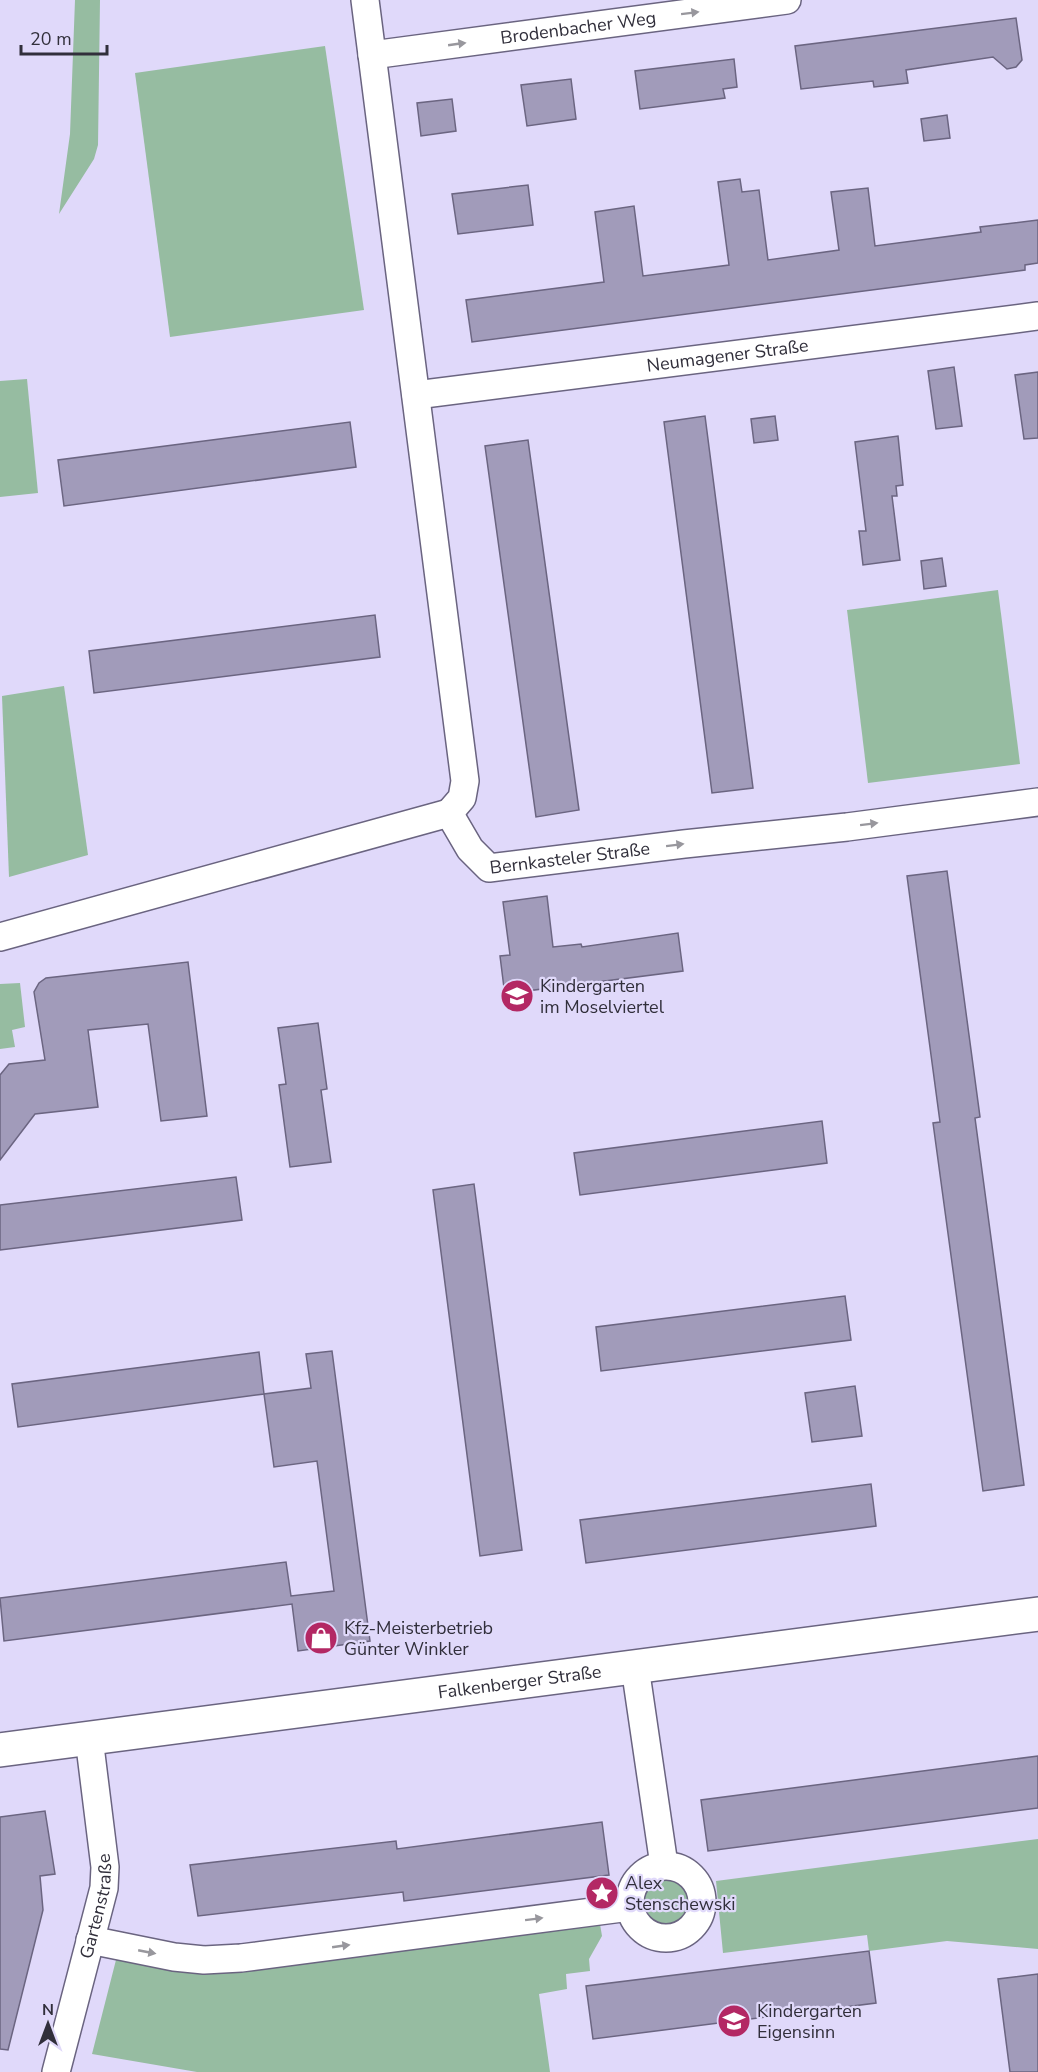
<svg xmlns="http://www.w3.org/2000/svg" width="1038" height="2072" viewBox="0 0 1038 2072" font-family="'Nunito Sans',sans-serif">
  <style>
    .green { fill: #96bca1 }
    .building { fill: #a19bba; stroke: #6b6581; stroke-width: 1.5 }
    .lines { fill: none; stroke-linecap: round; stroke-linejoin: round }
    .street-casing { stroke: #6a6480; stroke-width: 30 }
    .secondary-casing { stroke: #6a6480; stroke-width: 36 }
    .street { stroke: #fff; stroke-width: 27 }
    .secondary { stroke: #fff; stroke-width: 33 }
    .oneway { fill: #98979d }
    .labels { text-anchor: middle; stroke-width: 4.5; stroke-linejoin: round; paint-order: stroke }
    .street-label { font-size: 18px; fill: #312f3b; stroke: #e0d9fa }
    .poi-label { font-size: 18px; fill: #312f3b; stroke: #e0d9fa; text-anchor: start }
  </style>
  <rect width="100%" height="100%" fill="#e0d9fa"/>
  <g class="green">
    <polygon points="75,0 100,0 98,145 94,159 59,214 70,134"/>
    <polygon points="325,46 364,310 170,337 135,73"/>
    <polygon points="27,379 38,493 0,497 0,381"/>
    <polygon points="998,590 1020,764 868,783 847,610"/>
    <polygon points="64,686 88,855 9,877 2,696"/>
    <polygon points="20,983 25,1027 12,1030 15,1047 0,1049 0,984"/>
    <polygon points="1038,1839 1038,1949 947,1941 869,1951 867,1935 723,1953 716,1881"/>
    <circle cx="667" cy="1902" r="26"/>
    <polygon points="599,1918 602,1936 589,1959 590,1971 566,1974 567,1989 539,1994 550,2072 197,2072 92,2054 117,1956"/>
  </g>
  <g class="building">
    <polygon points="1016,18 1022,60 1016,67 1007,69 993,57 906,70 908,83 874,87 873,81 801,89 795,46"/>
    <polygon points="734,59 737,87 723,89 725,98 640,109 635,71"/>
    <polygon points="571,79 576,119 527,126 521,85"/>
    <polygon points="452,99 456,131 421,136 417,103"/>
    <polygon points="947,115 950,138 924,141 921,119"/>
    <polygon points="740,179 742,192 759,190 768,260 839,250 831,192 868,188 875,246 981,232 980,227 1038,220 1038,263 1025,265 1025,270 472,342 466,300 604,282 595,212 634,206 643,276 729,265 718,182"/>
    <polygon points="528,185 533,225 458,234 452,194"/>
    <polygon points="954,367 962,426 936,429 928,371"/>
    <polygon points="1038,372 1038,438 1024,439 1015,375"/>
    <polygon points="705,416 753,788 712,793 664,422"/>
    <polygon points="775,416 778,440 754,443 751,419"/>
    <polygon points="350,422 356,467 64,506 58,460"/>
    <polygon points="898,436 903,485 896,486 897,496 892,496 900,560 863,565 859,531 866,531 855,442"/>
    <polygon points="528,440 579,810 536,817 485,446"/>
    <polygon points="942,558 946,586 924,589 921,561"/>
    <polygon points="375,615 380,657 94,693 89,651"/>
    <polygon points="947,871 980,1117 975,1118 1024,1485 983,1491 933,1123 940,1122 907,876"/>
    <polygon points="547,896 553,947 581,944 582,947 678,933 683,971 527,991 528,1001 506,1004 500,956 510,955 503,902"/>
    <polygon points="188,962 207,1116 161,1121 148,1024 88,1030 98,1107 35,1114 0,1160 0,1075 9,1064 45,1060 34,992 39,983 46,978"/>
    <polygon points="318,1023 327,1089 321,1090 331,1162 290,1167 279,1085 286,1084 278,1028"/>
    <polygon points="822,1121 827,1163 580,1195 574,1153"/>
    <polygon points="236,1177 242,1220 0,1250 0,1205"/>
    <polygon points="474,1184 522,1550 480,1556 433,1190"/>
    <polygon points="845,1296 851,1340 601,1371 596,1327"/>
    <polygon points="332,1351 370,1641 298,1651 292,1604 4,1641 0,1598 286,1562 291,1596 334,1591 317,1461 274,1467 264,1394 311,1388 306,1354"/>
    <polygon points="259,1352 264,1394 18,1427 12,1384"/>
    <polygon points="855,1386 862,1436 812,1442 805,1393"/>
    <polygon points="871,1484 876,1526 586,1563 580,1520"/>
    <polygon points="1038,1756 1038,1808 708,1851 701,1800"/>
    <polygon points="45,1811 55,1874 40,1876 43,1910 8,2050 0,2049 0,1817"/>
    <polygon points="602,1822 609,1875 404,1901 403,1892 198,1916 190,1865 396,1841 397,1849"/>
    <polygon points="869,1951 876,2003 593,2039 586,1986"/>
    <polygon points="1038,1974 1038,2072 1010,2072 998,1979"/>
  </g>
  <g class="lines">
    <defs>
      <g id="street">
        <polyline points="365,0 465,781 462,798 449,813"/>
        <path id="s1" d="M372,55L787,0"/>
        <path id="s2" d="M416,395L1038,316"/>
        <path id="s3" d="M449,813L470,849L489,868L684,844L847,827L1038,802"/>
        <polyline points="0,937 449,813"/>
        <polyline points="635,1667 664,1865"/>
        <circle cx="666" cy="1902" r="36"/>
        <polyline points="90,1940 174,1957 204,1960 241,1958 630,1907"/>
        <path id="s4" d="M56,2072L104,1888L105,1867L89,1738"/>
      </g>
      <g id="secondary">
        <path id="s5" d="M0,1750L1038,1614"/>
      </g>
    </defs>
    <use href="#street" class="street-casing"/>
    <use href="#secondary" class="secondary-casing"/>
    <use href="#street" class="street"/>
    <use href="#secondary" class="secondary"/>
  </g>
  <defs><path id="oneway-solid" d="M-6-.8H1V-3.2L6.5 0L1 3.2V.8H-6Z" transform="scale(1.5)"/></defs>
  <g class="oneway">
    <use href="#oneway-solid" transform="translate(690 13) rotate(-7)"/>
    <use href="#oneway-solid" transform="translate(457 44) rotate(-8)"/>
    <use href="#oneway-solid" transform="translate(869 824) rotate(-7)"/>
    <use href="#oneway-solid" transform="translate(675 845) rotate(-7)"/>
    <use href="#oneway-solid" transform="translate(534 1919) rotate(-7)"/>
    <use href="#oneway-solid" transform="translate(341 1946) rotate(-8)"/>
    <use href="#oneway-solid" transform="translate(147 1952) rotate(11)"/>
  </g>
  <defs>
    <symbol id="school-disc" viewBox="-11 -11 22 22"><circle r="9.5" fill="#b32864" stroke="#e0d9fa"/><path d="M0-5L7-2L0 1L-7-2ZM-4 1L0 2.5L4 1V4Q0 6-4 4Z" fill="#fff"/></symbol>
    <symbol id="shop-disc" viewBox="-11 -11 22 22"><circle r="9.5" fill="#b32864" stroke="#e0d9fa"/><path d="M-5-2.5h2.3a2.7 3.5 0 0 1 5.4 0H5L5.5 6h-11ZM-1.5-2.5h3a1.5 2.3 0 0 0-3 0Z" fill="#fff"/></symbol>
    <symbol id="sight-disc" viewBox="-11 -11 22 22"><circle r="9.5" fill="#b32864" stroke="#e0d9fa"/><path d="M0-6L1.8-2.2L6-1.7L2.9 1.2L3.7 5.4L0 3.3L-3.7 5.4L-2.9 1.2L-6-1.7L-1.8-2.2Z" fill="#fff"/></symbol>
  </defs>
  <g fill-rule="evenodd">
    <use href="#school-disc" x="498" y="977" width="38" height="38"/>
    <use href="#shop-disc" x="302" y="1619" width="38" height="38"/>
    <use href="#sight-disc" x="583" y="1874" width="38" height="38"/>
    <use href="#school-disc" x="715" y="2002" width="38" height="38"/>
  </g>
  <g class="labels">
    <g class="street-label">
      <text dy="6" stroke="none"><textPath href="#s1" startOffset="208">Brodenbacher Weg</textPath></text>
      <text dy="6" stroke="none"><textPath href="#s2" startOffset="314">Neumagener Straße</textPath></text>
      <text dy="6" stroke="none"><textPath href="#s3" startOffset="150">Bernkasteler Straße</textPath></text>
      <text dy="6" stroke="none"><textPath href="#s5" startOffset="524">Falkenberger Straße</textPath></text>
      <text dy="6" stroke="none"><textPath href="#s4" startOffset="171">Gartenstraße</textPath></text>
    </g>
    <g class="poi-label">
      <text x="540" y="992">Kindergarten<tspan x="540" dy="21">im Moselviertel</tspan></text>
      <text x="344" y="1634">Kfz-Meisterbetrieb<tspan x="344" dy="21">Günter Winkler</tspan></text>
      <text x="625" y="1889">Alex<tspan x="625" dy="21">Stenschewski</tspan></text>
      <text x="757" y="2017">Kindergarten<tspan x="757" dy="21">Eigensinn</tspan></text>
    </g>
  </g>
  <g transform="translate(48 2024)" stroke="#e0d9fa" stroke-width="4.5" paint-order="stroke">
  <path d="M0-4.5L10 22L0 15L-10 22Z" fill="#312f3b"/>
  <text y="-9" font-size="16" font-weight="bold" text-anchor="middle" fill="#312f3b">N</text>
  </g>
  <path d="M21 45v9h86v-9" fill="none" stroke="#312f3b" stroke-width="3"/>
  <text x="30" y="45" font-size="18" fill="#312f3b" stroke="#e0d9fa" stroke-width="4.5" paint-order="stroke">20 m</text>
</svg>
